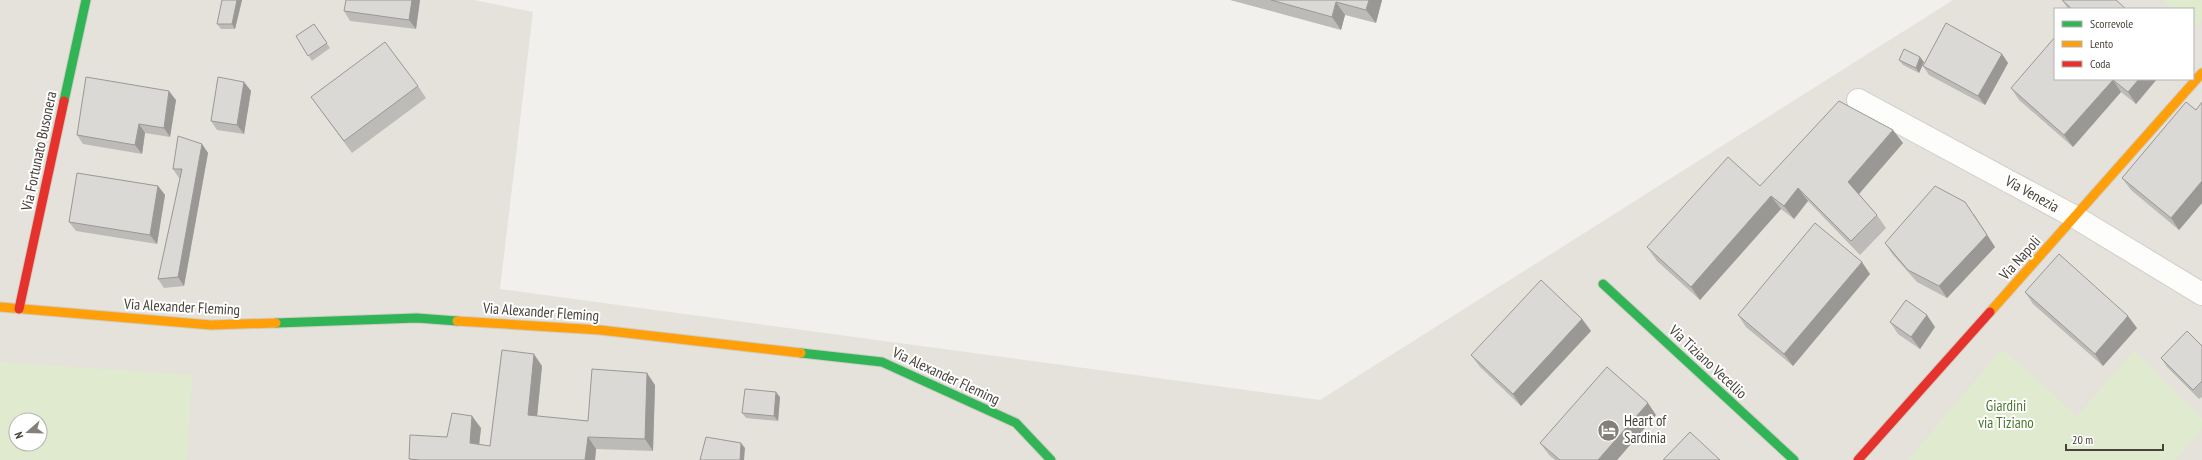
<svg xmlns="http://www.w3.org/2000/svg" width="2202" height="460" viewBox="0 0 2202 460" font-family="'PT Sans Narrow',sans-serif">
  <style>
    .residential { fill: #e5e2db; fill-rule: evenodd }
    .green { fill: #dfeace; fill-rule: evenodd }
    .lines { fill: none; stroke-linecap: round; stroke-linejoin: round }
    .street-casing { stroke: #d0ceca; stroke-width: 24 }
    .fast-casing { stroke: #d0cdc4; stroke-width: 11 }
    .slow-casing { stroke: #d0cdc4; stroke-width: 11 }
    .jam-casing { stroke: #d0cdc4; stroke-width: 11 }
    .street { stroke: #fdfdfc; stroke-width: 22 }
    .fast { stroke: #30b455; stroke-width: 9 }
    .slow { stroke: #ff9f0a; stroke-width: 9 }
    .jam { stroke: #e5322d; stroke-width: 9 }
    .wall { fill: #bcbbb7 }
    .shaded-wall { fill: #999895 }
    .building { fill: #dbd9d5; stroke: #999895 }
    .labels { text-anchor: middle; stroke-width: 4; stroke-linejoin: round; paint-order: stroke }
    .street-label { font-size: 15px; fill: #484239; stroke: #fff }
    .park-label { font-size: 15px; fill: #4a762f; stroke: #fff }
    .poi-label { font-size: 15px; fill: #484239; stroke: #fff; text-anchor: start }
  </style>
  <rect width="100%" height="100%" fill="#f2f0ec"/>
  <path class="residential" d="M0,0H474L533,12L500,289L1320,400L1953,0H2202V460H0ZM2055,9H2193V79H2055ZM16,420H40V444H16Z"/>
  <g class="green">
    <polygon points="2161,0 2202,0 2202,20 2194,29 2193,9 2171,9"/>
    <polygon points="2002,349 2077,416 2134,351 2202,419 2202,428 2176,460 1908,460"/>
    <path d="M0,362L192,375L187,460H0ZM16,420H40V444H16Z"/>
  </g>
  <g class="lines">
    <defs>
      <polyline id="street" points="1858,100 2075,217 2202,294"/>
      <g id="fast">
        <polyline points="64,101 86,0"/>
        <polyline points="1603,284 1794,460"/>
        <polyline points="276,323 417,318 457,321"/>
        <polyline points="801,353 882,362 1016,423 1051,460"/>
      </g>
      <g id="slow">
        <polyline points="0,307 211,325 276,323"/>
        <polyline points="1990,312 2202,73"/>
        <polyline points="457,321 600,330 801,353"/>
      </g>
      <g id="jam">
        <polyline points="19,309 64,101"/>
        <polyline points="1858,460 1990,312"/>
      </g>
    </defs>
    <use href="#street" class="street-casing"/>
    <use href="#fast" class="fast-casing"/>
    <use href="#slow" class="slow-casing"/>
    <use href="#jam" class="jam-casing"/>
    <use href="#street" class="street"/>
    <use href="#fast" class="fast"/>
    <use href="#slow" class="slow"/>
    <use href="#jam" class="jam"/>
  </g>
  <g class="wall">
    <polygon points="222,0 242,0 235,29 221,29 217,24"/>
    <polygon points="420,0 416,29 350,21 344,11"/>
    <polygon points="1230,0 1382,0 1376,23 1345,15 1341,30"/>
    <polygon points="2062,0 2126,9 2068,9"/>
    <polygon points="314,24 330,48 312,61 296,36"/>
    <polygon points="2002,54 2008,63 1985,105 1929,75 1923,66"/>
    <polygon points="1899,60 1924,62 1919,73 1903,65"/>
    <polygon points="2055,79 2157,79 2136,104 2121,92 2073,147 2019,100 2011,88"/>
    <polygon points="244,82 251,91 244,134 217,130 211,121"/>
    <polygon points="418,86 426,98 352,153 311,97"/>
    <polygon points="176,100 170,137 145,133 142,154 83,144 77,135"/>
    <polygon points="2202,102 2202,203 2179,230 2131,190 2122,178 2196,110"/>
    <polygon points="1903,143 1859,194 1877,215 1886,228 1860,255 1808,201 1794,219 1781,209 1700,300 1657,261 1647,247 1760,186"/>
    <polygon points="202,144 208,153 184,286 164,288 158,279 180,178 179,178 173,169"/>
    <polygon points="158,186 165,195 157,244 76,231 69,222"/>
    <polygon points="1974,214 1995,247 1947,298 1917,282 1893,255 1885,243"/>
    <polygon points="1870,274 1793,366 1746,327 1738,315"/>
    <polygon points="2025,292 2137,328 2103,366 2033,304"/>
    <polygon points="1582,319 1591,331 1521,406 1480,367 1471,355"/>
    <polygon points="1890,322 1935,327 1920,349 1898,334"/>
    <polygon points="2202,346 2202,397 2199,399 2167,367 2161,358"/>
    <polygon points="542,366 537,416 588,421 655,385 653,451 596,449 595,460 410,460 409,459 447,437 481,428 479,445 490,446"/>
    <polygon points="780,397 778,421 746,418 742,413"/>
    <polygon points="1656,415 1617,460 1555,460 1549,455 1540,443"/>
  </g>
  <g class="shaded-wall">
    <polygon points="237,0 242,0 235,29 232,24"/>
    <polygon points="412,0 420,0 416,29 409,20"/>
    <polygon points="1369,0 1382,0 1376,23 1366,10"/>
    <polygon points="1336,2 1345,15 1341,30 1332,17"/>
    <polygon points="2002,54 2008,63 1985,105 1978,96"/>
    <polygon points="1920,57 1924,62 1919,73 1916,68"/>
    <polygon points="2139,79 2157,79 2136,104 2128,92"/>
    <polygon points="2113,80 2121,92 2073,147 2064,135"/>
    <polygon points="244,82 251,91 244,134 237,125"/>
    <polygon points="169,91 176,100 170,137 164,128"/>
    <polygon points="139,124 145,133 142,154 135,145"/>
    <polygon points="1893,130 1903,143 1858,195 1848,182"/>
    <polygon points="202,144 208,153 184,286 178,277"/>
    <polygon points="2202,181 2202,203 2179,230 2171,218"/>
    <polygon points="158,186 165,195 157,244 150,235"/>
    <polygon points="1798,188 1808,201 1794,219 1784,206"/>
    <polygon points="1771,196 1781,209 1700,300 1691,287"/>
    <polygon points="1965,202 1995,247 1947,298 1939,286"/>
    <polygon points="1862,262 1870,274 1793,366 1784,354"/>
    <polygon points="1927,315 1935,327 1920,349 1911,337"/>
    <polygon points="2128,316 2137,328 2103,366 2095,354"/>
    <polygon points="1582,319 1591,331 1521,406 1513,394"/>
    <polygon points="534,354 542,366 536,427 528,415"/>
    <polygon points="647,373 655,385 653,451 645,439"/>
    <polygon points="776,392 780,397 778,421 774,416"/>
    <polygon points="1648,403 1656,415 1617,460 1598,460"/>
    <polygon points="472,416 481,428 478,455 470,443"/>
    <polygon points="588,437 596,449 595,460 585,460"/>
    <polygon points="741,443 745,448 744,460 740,460"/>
  </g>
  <g class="building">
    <polygon points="222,0 237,0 232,24 217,24"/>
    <polygon points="346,0 412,0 409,20 344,11"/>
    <polygon points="1271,0 1369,0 1366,10 1336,2 1332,17"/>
    <polygon points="2062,0 2116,0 2126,9 2072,9"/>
    <polygon points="1946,23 2002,54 1978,96 1923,66"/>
    <polygon points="314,24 327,43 308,56 296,36"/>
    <polygon points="2055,37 2055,79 2139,79 2128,92 2113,80 2064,135 2011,88"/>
    <polygon points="385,42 418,86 344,141 311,97"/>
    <polygon points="1904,49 1920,57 1916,68 1899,60"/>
    <polygon points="86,77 169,91 164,128 139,124 135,145 77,135"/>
    <polygon points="218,77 244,82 237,125 211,121"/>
    <polygon points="1839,101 1893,130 1848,182 1877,215 1851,241 1798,188 1784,206 1771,196 1691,287 1647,247 1728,157 1760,186"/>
    <polygon points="2186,102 2196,110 2202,102 2202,181 2171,218 2122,178"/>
    <polygon points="178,136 202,144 178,277 158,279 182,169 173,169"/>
    <polygon points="77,173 158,186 150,235 69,222"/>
    <polygon points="1935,186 1965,202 1987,235 1939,286 1908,270 1885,243"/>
    <polygon points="1815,223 1862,262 1784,354 1738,315"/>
    <polygon points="2059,254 2128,316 2095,354 2025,292"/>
    <polygon points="1541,280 1582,319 1513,394 1471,355"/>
    <polygon points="1906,300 1927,315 1911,337 1890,322"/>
    <polygon points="2187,331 2202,346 2202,381 2193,390 2161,358"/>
    <polygon points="502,350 534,354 528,415 588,421 592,369 647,373 645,439 588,437 585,460 420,460 409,459 410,435 447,437 452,413 472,416 470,443 490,446"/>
    <polygon points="1607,367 1648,403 1598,460 1560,460 1540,443"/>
    <polygon points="745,389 776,392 774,416 742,413"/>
    <polygon points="1690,432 1720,460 1663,460"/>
    <polygon points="706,437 741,443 740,460 700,460"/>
  </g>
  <defs>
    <symbol id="hotel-disc" viewBox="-11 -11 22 22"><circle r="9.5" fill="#847f78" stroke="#fff"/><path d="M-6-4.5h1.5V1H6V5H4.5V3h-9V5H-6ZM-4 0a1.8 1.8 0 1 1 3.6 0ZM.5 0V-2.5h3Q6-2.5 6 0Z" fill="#fff"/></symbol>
  </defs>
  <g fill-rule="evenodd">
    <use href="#hotel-disc" x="1596" y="418" width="25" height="25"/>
  </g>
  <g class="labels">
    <g class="street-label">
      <text transform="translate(39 151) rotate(-78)" y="5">Via Fortunato Busonera</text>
      <text transform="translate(2032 194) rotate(29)" y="5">Via Venezia</text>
      <text transform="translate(2020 258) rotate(-48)" y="5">Via Napoli</text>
      <text transform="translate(182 307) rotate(3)" y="5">Via Alexander Fleming</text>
      <text transform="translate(541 312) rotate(4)" y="5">Via Alexander Fleming</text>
      <text transform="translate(1708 362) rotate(43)" y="5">Via Tiziano Vecellio</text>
      <text transform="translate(946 376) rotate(25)" y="5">Via Alexander Fleming</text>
    </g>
    <g class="park-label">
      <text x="2006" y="411">Giardini<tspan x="2006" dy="17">via Tiziano</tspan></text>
    </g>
    <g class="poi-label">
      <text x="1624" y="426">Heart of<tspan x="1624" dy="17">Sardinia</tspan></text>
    </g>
  </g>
  <rect x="2054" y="8" width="140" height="72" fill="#ffffff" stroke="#b6b3b0"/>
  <rect x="2062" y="21" width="20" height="6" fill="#30b455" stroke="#b6b3b0"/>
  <text x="2090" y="28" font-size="12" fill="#484239">Scorrevole</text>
  <rect x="2062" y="41" width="20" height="6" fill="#ff9f0a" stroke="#b6b3b0"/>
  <text x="2090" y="48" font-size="12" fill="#484239">Lento</text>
  <rect x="2062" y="61" width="20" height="6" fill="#e5322d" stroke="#b6b3b0"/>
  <text x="2090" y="68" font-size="12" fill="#484239">Coda</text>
  <g transform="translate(28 432) rotate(250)"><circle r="19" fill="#ffffff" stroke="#b6b3b0"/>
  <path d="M0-3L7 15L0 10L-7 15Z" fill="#847f78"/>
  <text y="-6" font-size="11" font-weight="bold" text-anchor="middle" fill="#484239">N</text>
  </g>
  <path d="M2066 444v6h97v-6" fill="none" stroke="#484239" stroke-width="2"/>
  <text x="2072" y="444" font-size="12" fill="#484239" stroke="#ffffff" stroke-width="3" paint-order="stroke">20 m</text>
</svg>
